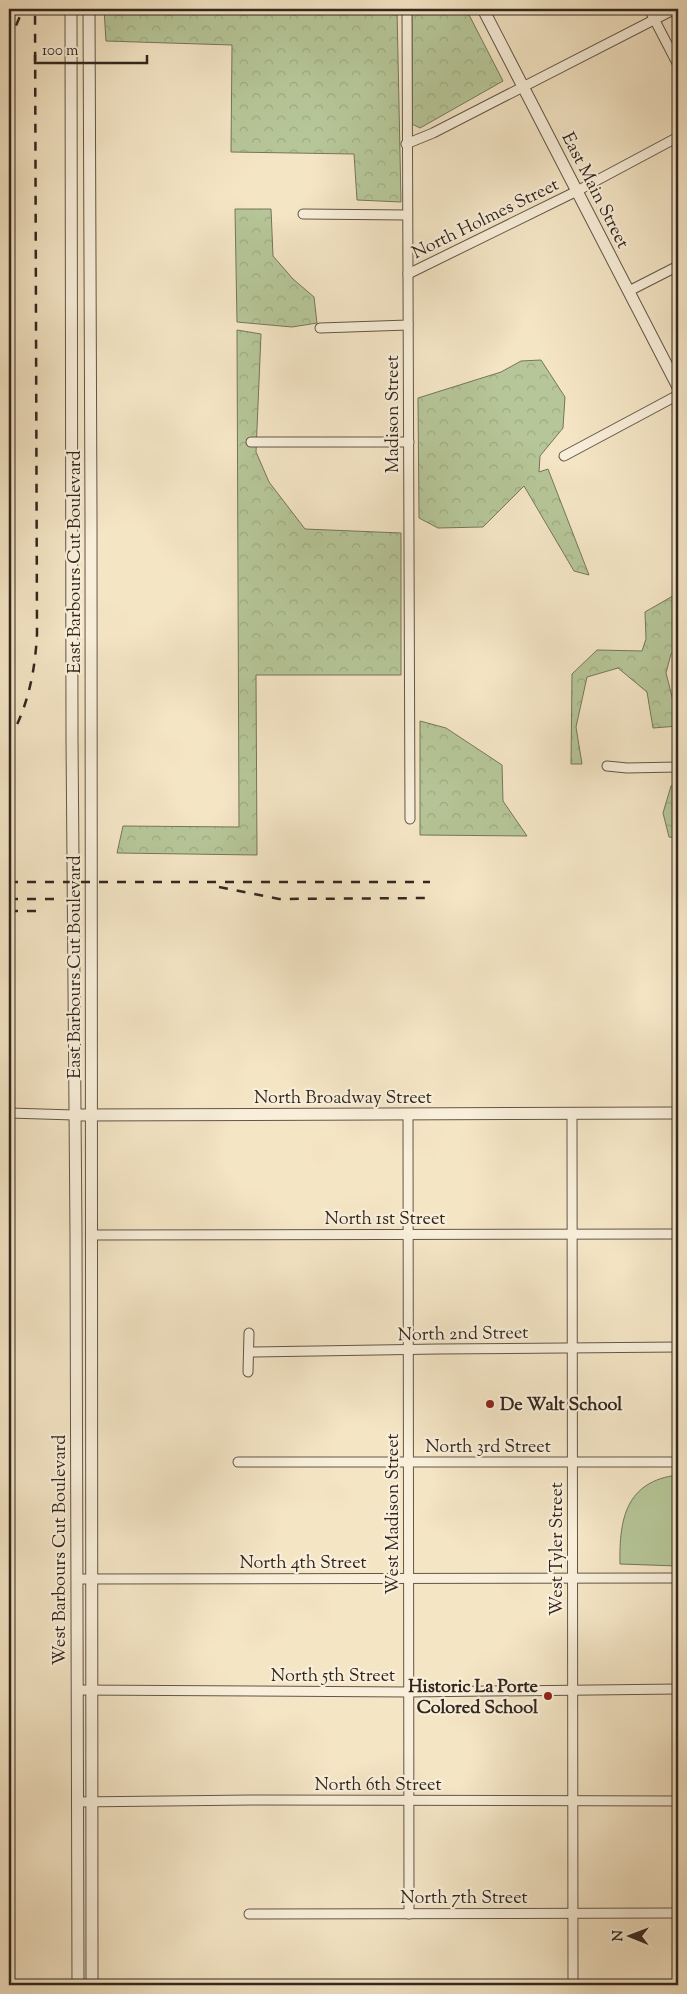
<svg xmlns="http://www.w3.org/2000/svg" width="687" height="1994" viewBox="0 0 687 1994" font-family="'Sorts Mill Goudy',serif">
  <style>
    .forest { fill: url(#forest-crowns); stroke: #74765c }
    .garden { fill: #b6c698; stroke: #74765c }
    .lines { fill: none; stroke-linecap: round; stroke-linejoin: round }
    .minor-casing { stroke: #625648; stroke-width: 11 }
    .tertiary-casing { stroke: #625648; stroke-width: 13 }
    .minor { stroke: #f8eed9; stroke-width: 9 }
    .tertiary { stroke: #f8eed9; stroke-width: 11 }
    .rail { stroke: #32271f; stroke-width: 2.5; stroke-dasharray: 9 9; stroke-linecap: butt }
    .poi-dot { fill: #8f2418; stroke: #f8eed9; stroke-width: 2 }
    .labels { text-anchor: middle; stroke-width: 4.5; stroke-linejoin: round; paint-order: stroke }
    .street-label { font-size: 18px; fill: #32271f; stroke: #f8eed9 }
    .poi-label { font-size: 18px; font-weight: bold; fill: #32271f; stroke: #f8eed9; text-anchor: start }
  </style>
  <defs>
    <pattern id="forest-crowns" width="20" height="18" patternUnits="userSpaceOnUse" patternTransform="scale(1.25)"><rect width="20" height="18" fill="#b6c698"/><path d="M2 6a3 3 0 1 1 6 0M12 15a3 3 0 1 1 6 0" fill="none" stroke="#9daa83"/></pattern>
  </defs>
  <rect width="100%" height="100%" fill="#f4e5c5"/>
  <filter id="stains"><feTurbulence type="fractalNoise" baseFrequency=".004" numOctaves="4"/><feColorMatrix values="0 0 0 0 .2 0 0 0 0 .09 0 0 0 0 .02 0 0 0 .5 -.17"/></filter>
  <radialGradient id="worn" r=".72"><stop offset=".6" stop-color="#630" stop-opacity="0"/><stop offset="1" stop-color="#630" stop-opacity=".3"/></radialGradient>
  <g class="forest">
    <polygon points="104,9 397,9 401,202 357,200 354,154 231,152 232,45 106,41"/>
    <polygon points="412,9 466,9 503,81 420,128 412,124"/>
    <polygon points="235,209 271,209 273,256 293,279 314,297 317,323 292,327 237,322"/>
    <polygon points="237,330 261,334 256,452 269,482 305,529 401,533 401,675 256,675 257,855 117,853 123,826 239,827"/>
    <polygon points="541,360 565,397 563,428 540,456 539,472 548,469 589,575 574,571 524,486 483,527 438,528 419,518 418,398 501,372 521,361"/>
    <polygon points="678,593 678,651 671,654 666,673 678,720 678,726 653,728 647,692 618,668 587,677 576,727 582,764 571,764 572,674 597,650 642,651 646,639 645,612"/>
    <polygon points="420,721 446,728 502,765 503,801 527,836 420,835"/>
    <polygon points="678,783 678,838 669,837 663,813 671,786"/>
  </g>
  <path class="garden" d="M678,1475V1566L620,1564C619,1519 626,1481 678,1475Z"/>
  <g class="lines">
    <defs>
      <g id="minor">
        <polyline points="407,9 410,819"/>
        <polyline points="649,9 678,65"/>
        <polyline points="406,144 433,133 675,9"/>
        <polyline points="303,214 407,215"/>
        <polyline points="408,274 577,191 678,137"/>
        <polyline points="629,291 678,266"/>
        <polyline points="320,328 408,325"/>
        <polyline points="251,442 409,442"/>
        <polyline points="564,456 678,395"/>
        <polyline points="607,766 627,768 678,767"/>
        <polyline points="9,1113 74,1115"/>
        <polyline points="572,1113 573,1985"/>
        <polyline points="408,1115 409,1914"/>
        <polyline points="91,1235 678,1234"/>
        <polyline points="249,1352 438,1349 678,1347"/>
        <polyline points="248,1372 249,1333"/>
        <polyline points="238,1462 678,1462"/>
        <polyline points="77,1579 678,1578"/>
        <polyline points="77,1690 409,1692 678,1689"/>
        <polyline points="77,1802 252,1800 678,1801"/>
        <polyline points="249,1914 678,1913"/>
      </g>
      <g id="tertiary">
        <polyline points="71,9 72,737 76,1234 78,1985"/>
        <polyline points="89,9 91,516 92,1985"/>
        <polyline points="483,9 678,387"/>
        <polyline points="74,1115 678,1113"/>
      </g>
    </defs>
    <use href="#minor" class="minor-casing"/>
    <use href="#tertiary" class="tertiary-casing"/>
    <use href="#minor" class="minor"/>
    <use href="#tertiary" class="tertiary"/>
    <g class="rail">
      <polyline points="9,42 23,9"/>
      <path d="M9,740C28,707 35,672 37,634L35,9"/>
      <polyline points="9,882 430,882"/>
      <polyline points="219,887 279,899 432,898"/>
      <polyline points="9,899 54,899"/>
      <polyline points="9,911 42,911"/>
    </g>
  </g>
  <g class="poi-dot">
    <circle cx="490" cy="1404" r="5"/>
    <circle cx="548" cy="1696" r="5"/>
  </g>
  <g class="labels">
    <g class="street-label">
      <text transform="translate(596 190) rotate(63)" y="6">East Main Street</text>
      <text transform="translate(485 218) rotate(-26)" y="6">North Holmes Street</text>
      <text transform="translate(392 414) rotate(-90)" y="6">Madison Street</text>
      <text transform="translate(74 562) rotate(-90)" y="6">East Barbours Cut Boulevard</text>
      <text transform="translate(74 967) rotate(-90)" y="6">East Barbours Cut Boulevard</text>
      <text x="343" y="1103">North Broadway Street</text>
      <text x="385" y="1224">North 1st Street</text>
      <text transform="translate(463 1333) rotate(-1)" y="6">North 2nd Street</text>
      <text x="488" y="1452">North 3rd Street</text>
      <text transform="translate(392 1514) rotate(-90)" y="6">West Madison Street</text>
      <text transform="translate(556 1549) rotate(-90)" y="6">West Tyler Street</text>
      <text transform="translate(59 1550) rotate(-90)" y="6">West Barbours Cut Boulevard</text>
      <text x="303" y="1568">North 4th Street</text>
      <text x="333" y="1681">North 5th Street</text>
      <text x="378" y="1790">North 6th Street</text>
      <text x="464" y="1903">North 7th Street</text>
    </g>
    <g class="poi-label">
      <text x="500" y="1410">De Walt School</text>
      <text x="538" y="1692" text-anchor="end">Historic La Porte<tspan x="538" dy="21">Colored School</tspan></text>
    </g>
  </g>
  <rect width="687" height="1994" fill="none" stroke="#f4e5c5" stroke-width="30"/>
  <rect x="10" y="10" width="667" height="1974" fill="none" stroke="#32271f" stroke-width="2.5"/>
  <rect x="15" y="15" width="657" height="1964" fill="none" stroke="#32271f"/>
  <g transform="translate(630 1936) rotate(271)" stroke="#f8eed9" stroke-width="4" paint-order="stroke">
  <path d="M0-4L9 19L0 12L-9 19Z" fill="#32271f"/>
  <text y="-8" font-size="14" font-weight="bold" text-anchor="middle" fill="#32271f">N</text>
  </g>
  <path d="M35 55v8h112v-8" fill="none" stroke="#32271f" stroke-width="2.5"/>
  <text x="42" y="55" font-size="15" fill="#32271f" stroke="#f8eed9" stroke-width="4" paint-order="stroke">100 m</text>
  <rect width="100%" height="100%" filter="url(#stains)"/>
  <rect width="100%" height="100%" fill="url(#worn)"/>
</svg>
